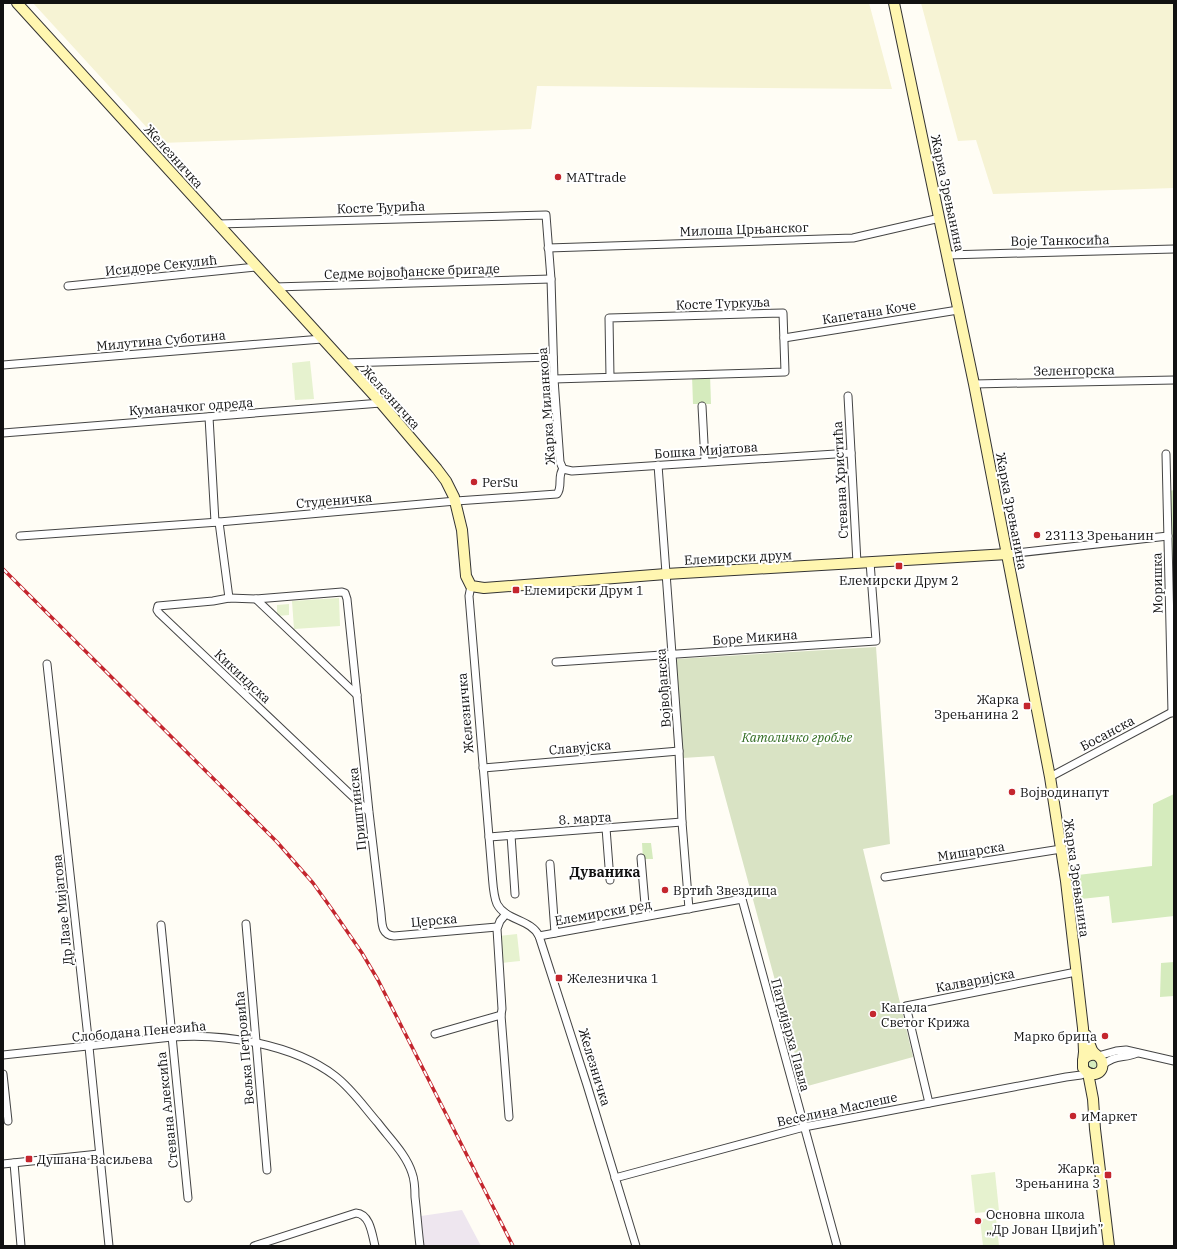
<svg xmlns="http://www.w3.org/2000/svg" width="1177" height="1249" viewBox="0 0 1177 1249" font-family="'IBM Plex Serif',serif">
  <style>
    .industrial { fill: #eee6ef }
    .farmland { fill: #f6f3d4 }
    .green { fill: #d5ebbd }
    .cemetery { fill: #d9e3c4 }
    .pitch { fill: #e6f2cf }
    .lines { fill: none; stroke-linecap: round; stroke-linejoin: round }
    .street-casing { stroke: #444; stroke-width: 9 }
    .secondary-casing { stroke: #333; stroke-width: 12 }
    .street { stroke: #fff; stroke-width: 7 }
    .secondary { stroke: #fff6b0; stroke-width: 10 }
    .rail-casing { stroke: #c4262e; stroke-width: 3.5 }
    .rail { stroke: #fff; stroke-width: 2; stroke-dasharray: 6; stroke-linecap: butt }
    .poi-dot { fill: #c4262e; stroke: #fff; stroke-width: 1.5 }
    .labels { text-anchor: middle; stroke-width: 4; stroke-linejoin: round; paint-order: stroke }
    .street-label { font-size: 13px; fill: #111; stroke: #fff }
    .poi-label { font-size: 13px; fill: #111; stroke: #fff; text-anchor: start }
    .park-label { font-size: 13px; font-style: italic; fill: #2f6b1f; stroke: #fff }
    .neighbourhood-label { font-size: 14px; font-weight: bold; fill: #111; stroke: #fff }
  </style>
  <rect width="100%" height="100%" fill="#fffdf5"/>
  <polygon class="industrial" points="462,1210 481,1246 424,1246 421,1216"/>
  <g class="farmland">
    <polygon points="33,3 869,3 892,89 537,86 531,129 161,143"/>
    <polygon points="921,3 1174,3 1174,188 993,194 976,140 958,141"/>
  </g>
  <g class="green">
    <polygon points="710,374 711,404 693,404 692,375"/>
    <polygon points="1174,490 1174,610 1172,610 1169,491"/>
    <polygon points="1174,794 1174,916 1112,923 1109,896 1081,899 1078,875 1152,866 1153,804"/>
    <polygon points="642,843 651,843 653,859 643,859"/>
    <polygon points="1174,962 1174,996 1160,997 1161,963"/>
    <circle cx="1093" cy="1064" r="5"/>
  </g>
  <polygon class="cemetery" points="876,647 890,844 863,849 913,1057 804,1087 714,756 683,758 676,659"/>
  <g class="pitch">
    <polygon points="310,361 314,399 295,400 292,363"/>
    <polygon points="339,598 340,626 294,629 292,601"/>
    <polygon points="289,604 289,615 277,616 277,605"/>
    <polygon points="517,934 520,961 502,963 499,936"/>
    <polygon points="995,1172 999,1211 975,1213 971,1175"/>
    <polygon points="996,1218 999,1246 983,1246 980,1219"/>
  </g>
  <g class="lines">
    <defs>
      <g id="street">
        <polyline points="218,224 546,215 551,279 554,379 560,462 563,469"/>
        <polyline points="548,248 853,238 940,218"/>
        <polyline points="947,255 1174,249"/>
        <polyline points="68,286 256,267"/>
        <polyline points="274,287 551,279"/>
        <polyline points="784,338 958,310"/>
        <polyline points="344,363 553,357"/>
        <polyline points="3,365 322,339"/>
        <polyline points="554,379 785,372 783,313 609,318 610,377"/>
        <polyline points="974,384 1174,380"/>
        <polyline points="848,396 857,563"/>
        <polyline points="702,406 705,462"/>
        <polyline points="209,417 215,522"/>
        <polyline points="3,433 381,403"/>
        <polyline points="1166,454 1172,713"/>
        <polyline points="658,465 672,654 679,751 682,822 689,909"/>
        <polyline points="563,469 572,471 851,453"/>
        <polyline points="219,522 229,598"/>
        <path d="M20,536L219,522L456,501L557,494C563,487 557,476 563,469"/>
        <polyline points="1008,554 1168,536"/>
        <path d="M471,586L469,596L492,873C493,883 493,895 497,904C506,921 531,919 539,936L587,1085L636,1246"/>
        <polyline points="256,599 357,695"/>
        <polyline points="556,662 876,641 870,562"/>
        <polyline points="47,664 89,1047 109,1246"/>
        <polyline points="483,768 679,751"/>
        <polyline points="1050,777 1174,711"/>
        <path d="M369,812L159,613L157,610L158,606L213,601L229,598L256,599L342,592L345,593L347,599L369,812L381,913C382,923 381,935 394,936L497,927"/>
        <polyline points="606,828 610,880"/>
        <polyline points="511,835 515,894"/>
        <polyline points="489,837 682,822"/>
        <polyline points="641,858 646,916"/>
        <polyline points="550,864 555,933"/>
        <polyline points="885,877 1061,849"/>
        <polyline points="506,914 500,921 497,929 502,1009 501,1015 509,1117"/>
        <polyline points="246,924 267,1170"/>
        <polyline points="161,925 188,1198"/>
        <polyline points="539,936 742,899 837,1246"/>
        <polyline points="435,1034 501,1015"/>
        <path d="M3,1055L172,1037C224,1033 293,1044 335,1076C352,1089 364,1107 378,1123C390,1139 406,1154 412,1173C415,1181 415,1190 415,1197C417,1214 418,1230 420,1246"/>
        <polyline points="1098,1056 1116,1051 1126,1050 1174,1061"/>
        <path d="M1102,1066C1114,1054 1124,1059 1137,1053"/>
        <polyline points="3,1074 8,1121"/>
        <polyline points="929,1103 906,1006 1076,972"/>
        <polyline points="14,1163 21,1246"/>
        <polyline points="3,1164 99,1154"/>
        <polyline points="615,1178 804,1127 1066,1077 1081,1075 1087,1073"/>
        <path d="M254,1246L356,1213C370,1214 372,1234 375,1246"/>
      </g>
      <g id="secondary">
        <polyline points="17,3 381,403 437,469 446,481 454,497 462,530 466,576 471,586 484,588 666,574 1008,554"/>
        <polyline points="894,3 974,384 1050,777 1066,881 1083,1028 1084,1052 1083,1061"/>
        <path d="M1086,1035C1088,1040 1090,1045 1092,1050C1095,1055 1101,1057 1102,1062C1105,1075 1090,1078 1083,1068V1061C1086,1055 1091,1054 1096,1055"/>
        <polyline points="1088,1073 1093,1099 1095,1129 1109,1246"/>
      </g>
    </defs>
    <use href="#street" class="street-casing"/>
    <use href="#secondary" class="secondary-casing"/>
    <use href="#street" class="street"/>
    <use href="#secondary" class="secondary"/>
    <defs>
      <polyline id="rail" points="3,569 277,842 313,883 331,908 362,953 378,980 513,1246"/>
    </defs>
    <use href="#rail" class="rail-casing"/>
    <use href="#rail" class="rail"/>
  </g>
  <g class="poi-dot">
    <circle cx="558" cy="177" r="4"/>
    <circle cx="474" cy="482" r="4"/>
    <circle cx="1037" cy="535" r="4"/>
    <rect x="895" y="562" width="8" height="8" rx="2"/>
    <rect x="512" y="586" width="8" height="8" rx="2"/>
    <rect x="1023" y="702" width="8" height="8" rx="2"/>
    <circle cx="1012" cy="792" r="4"/>
    <circle cx="665" cy="890" r="4"/>
    <rect x="555" y="974" width="8" height="8" rx="2"/>
    <circle cx="873" cy="1014" r="4"/>
    <circle cx="1105" cy="1036" r="4"/>
    <circle cx="1073" cy="1116" r="4"/>
    <rect x="25" y="1155" width="8" height="8" rx="2"/>
    <rect x="1104" y="1171" width="8" height="8" rx="2"/>
    <circle cx="978" cy="1221" r="4"/>
  </g>
  <g class="labels">
    <g class="street-label">
      <text transform="translate(174 156) rotate(48)" y="5">Железничка</text>
      <text transform="translate(948 193) rotate(78)" y="5">Жарка Зрењанина</text>
      <text transform="translate(381 207) rotate(-2)" y="5">Косте Ђурића</text>
      <text transform="translate(744 229) rotate(-2)" y="5">Милоша Црњанског</text>
      <text transform="translate(1060 240) rotate(-1)" y="5">Воје Танкосића</text>
      <text transform="translate(161 265) rotate(-6)" y="5">Исидоре Секулић</text>
      <text transform="translate(412 271) rotate(-2)" y="5">Седме војвођанске бригаде</text>
      <text transform="translate(723 303) rotate(-2)" y="5">Косте Туркуља</text>
      <text transform="translate(869 312) rotate(-9)" y="5">Капетана Коче</text>
      <text transform="translate(161 340) rotate(-5)" y="5">Милутина Суботина</text>
      <text transform="translate(1074 370) rotate(-1)" y="5">Зеленгорска</text>
      <text transform="translate(391 397) rotate(48)" y="5">Железничка</text>
      <text transform="translate(191 406) rotate(-4)" y="5">Куманачког одреда</text>
      <text transform="translate(546 406) rotate(-94)" y="5">Жарка Миланкова</text>
      <text transform="translate(706 450) rotate(-4)" y="5">Бошка Мијатова</text>
      <text transform="translate(840 480) rotate(-93)" y="5">Стевана Христића</text>
      <text transform="translate(334 500) rotate(-5)" y="5">Студеничка</text>
      <text transform="translate(1012 511) rotate(79)" y="5">Жарка Зрењанина</text>
      <text transform="translate(738 557) rotate(-3)" y="5">Елемирски друм</text>
      <text transform="translate(1157 583) rotate(-91)" y="5">Моришка</text>
      <text transform="translate(755 637) rotate(-4)" y="5">Боре Микина</text>
      <text transform="translate(243 676) rotate(43)" y="5">Кикиндска</text>
      <text transform="translate(663 688) rotate(-94)" y="5">Војвођанска</text>
      <text transform="translate(465 713) rotate(-95)" y="5">Железничка</text>
      <text transform="translate(1107 733) rotate(-28)" y="5">Босанска</text>
      <text transform="translate(580 747) rotate(-5)" y="5">Славујска</text>
      <text transform="translate(357 809) rotate(-96)" y="5">Приштинска</text>
      <text transform="translate(585 818) rotate(-4)" y="5">8. марта</text>
      <text transform="translate(971 851) rotate(-9)" y="5">Мишарска</text>
      <text transform="translate(1077 878) rotate(82)" y="5">Жарка Зрењанина</text>
      <text transform="translate(62 910) rotate(-96)" y="5">Др Лазе Мијатова</text>
      <text transform="translate(603 912) rotate(-10)" y="5">Елемирски ред</text>
      <text transform="translate(434 920) rotate(-5)" y="5">Церска</text>
      <text transform="translate(975 980) rotate(-11)" y="5">Калваријска</text>
      <text transform="translate(139 1031) rotate(-5)" y="5">Слободана Пенезића</text>
      <text transform="translate(791 1035) rotate(75)" y="5">Патријарха Павла</text>
      <text transform="translate(244 1048) rotate(-95)" y="5">Вељка Петровића</text>
      <text transform="translate(595 1067) rotate(73)" y="5">Железничка</text>
      <text transform="translate(837 1109) rotate(-12)" y="5">Веселина Маслеше</text>
      <text transform="translate(167 1110) rotate(-96)" y="5">Стевана Алексића</text>
    </g>
    <g class="poi-label">
      <text x="566" y="182">MATtrade</text>
      <text x="482" y="487">PerSu</text>
      <text x="1045" y="540">23113 Зрењанин</text>
      <text x="899" y="585" text-anchor="middle">Елемирски Друм 2</text>
      <text x="524" y="595">Елемирски Друм 1</text>
      <text x="1019" y="704" text-anchor="end">Жарка<tspan x="1019" dy="15">Зрењанина 2</tspan></text>
      <text x="1020" y="797">Војводинапут</text>
      <text x="673" y="895">Вртић Звездица</text>
      <text x="567" y="983">Железничка 1</text>
      <text x="881" y="1012">Капела<tspan x="881" dy="15">Светог Крижа</tspan></text>
      <text x="1097" y="1041" text-anchor="end">Марко брица</text>
      <text x="1081" y="1121">иМаркет</text>
      <text x="37" y="1164">Душана Васиљева</text>
      <text x="1100" y="1173" text-anchor="end">Жарка<tspan x="1100" dy="15">Зрењанина 3</tspan></text>
      <text x="986" y="1219">Основна школа<tspan x="986" dy="15">„Др Јован Цвијић”</tspan></text>
    </g>
    <g class="park-label">
      <text x="797" y="742">Католичко гробље</text>
    </g>
    <g class="neighbourhood-label">
      <text x="605" y="877">Дуваника</text>
    </g>
  </g>
  <rect width="1177" height="1249" fill="none" stroke="#111111" stroke-width="8"/>
</svg>
